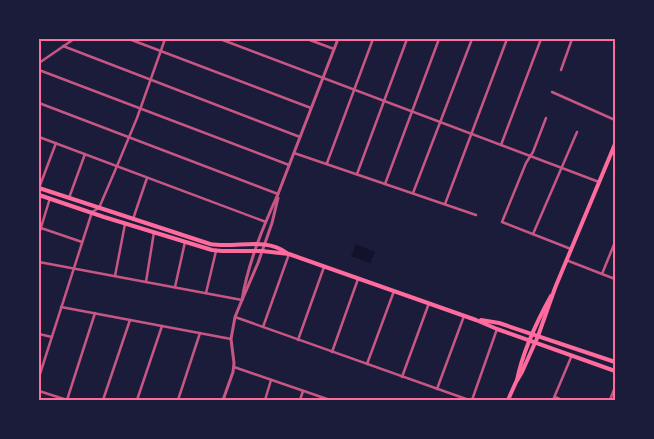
<svg xmlns="http://www.w3.org/2000/svg" width="654" height="439" viewBox="0 0 654 439" font-family="'Golos Text',sans-serif">
  <style>
    .water { fill: #12122b }
    .lines { fill: none; stroke-linecap: round; stroke-linejoin: round }
    .minor { stroke: #c65784; stroke-width: 2.5 }
    .tertiary { stroke: #c65784; stroke-width: 3 }
    .secondary { stroke: #ff6b9d; stroke-width: 4 }
    .neatline { fill: none; stroke: #ff6b9d; stroke-width: 2 }
  </style>
  <rect width="100%" height="100%" fill="#1b1b3a"/>
  <polygon class="water" points="356,244 375,252 370,263 351,256"/>
  <g class="lines">
    <g class="minor">
      <polyline points="129,39 311,108"/>
      <polyline points="220,39 599,182"/>
      <polyline points="307,39 334,49"/>
      <polyline points="63,46 300,137"/>
      <polyline points="39,63 74,39"/>
      <polyline points="39,70 289,165"/>
      <polyline points="561,70 572,39"/>
      <polyline points="552,92 615,120"/>
      <polyline points="39,103 278,194"/>
      <polyline points="546,118 533,152 526,163 502,222 571,249"/>
      <polyline points="39,137 266,222"/>
      <polyline points="501,145 541,39"/>
      <polyline points="294,153 476,215"/>
      <polyline points="327,163 373,39"/>
      <polyline points="357,174 407,39"/>
      <polyline points="385,184 439,39"/>
      <polyline points="39,188 56,143"/>
      <polyline points="413,193 472,39"/>
      <polyline points="69,198 85,154"/>
      <polyline points="445,204 507,39"/>
      <polyline points="133,219 147,178"/>
      <polyline points="41,228 82,242"/>
      <polyline points="39,234 50,198"/>
      <polyline points="533,234 577,132"/>
      <polyline points="566,260 615,279"/>
      <polyline points="39,262 242,300"/>
      <polyline points="602,274 615,242"/>
      <polyline points="115,276 125,224"/>
      <polyline points="146,282 154,232"/>
      <polyline points="175,287 185,242"/>
      <polyline points="206,293 216,251"/>
      <polyline points="61,307 231,339"/>
      <polyline points="235,317 469,400"/>
      <polyline points="263,327 289,254"/>
      <polyline points="39,334 52,337"/>
      <polyline points="298,340 324,267"/>
      <polyline points="332,352 358,279"/>
      <polyline points="367,364 394,291"/>
      <polyline points="234,367 330,400"/>
      <polyline points="39,377 92,212 99,208 117,166 137,118 165,39"/>
      <polyline points="402,377 429,303"/>
      <polyline points="437,389 464,316"/>
      <polyline points="39,391 67,400"/>
      <polyline points="555,397 562,400"/>
      <polyline points="67,400 95,313"/>
      <polyline points="103,400 130,320"/>
      <polyline points="137,400 162,326"/>
      <polyline points="178,400 200,333"/>
      <polyline points="265,400 271,380"/>
      <polyline points="300,400 303,391"/>
      <polyline points="472,400 497,329"/>
      <polyline points="553,400 572,355"/>
      <polyline points="610,400 615,387"/>
    </g>
    <g class="tertiary">
      <path d="M242,300C248,263 263,227 278,194L338,39"/>
      <polyline points="223,400 233,372 234,363 231,339 235,317 242,300 258,263 272,223 278,198"/>
    </g>
    <g class="secondary">
      <path d="M39,188L210,244C236,249 264,236 287,253"/>
      <polyline points="39,195 104,217 212,250 222,251 262,251 289,254 476,320 497,329 615,371"/>
      <polyline points="481,320 499,323 615,362"/>
      <path d="M517,380C523,351 536,323 551,296"/>
      <polyline points="508,400 516,382 522,372 538,336 555,288 615,144"/>
    </g>
  </g>
  <rect width="654" height="439" fill="none" stroke="#1b1b3a" stroke-width="80"/>
  <rect x="40" y="40" width="574" height="359" class="neatline"/>
</svg>
